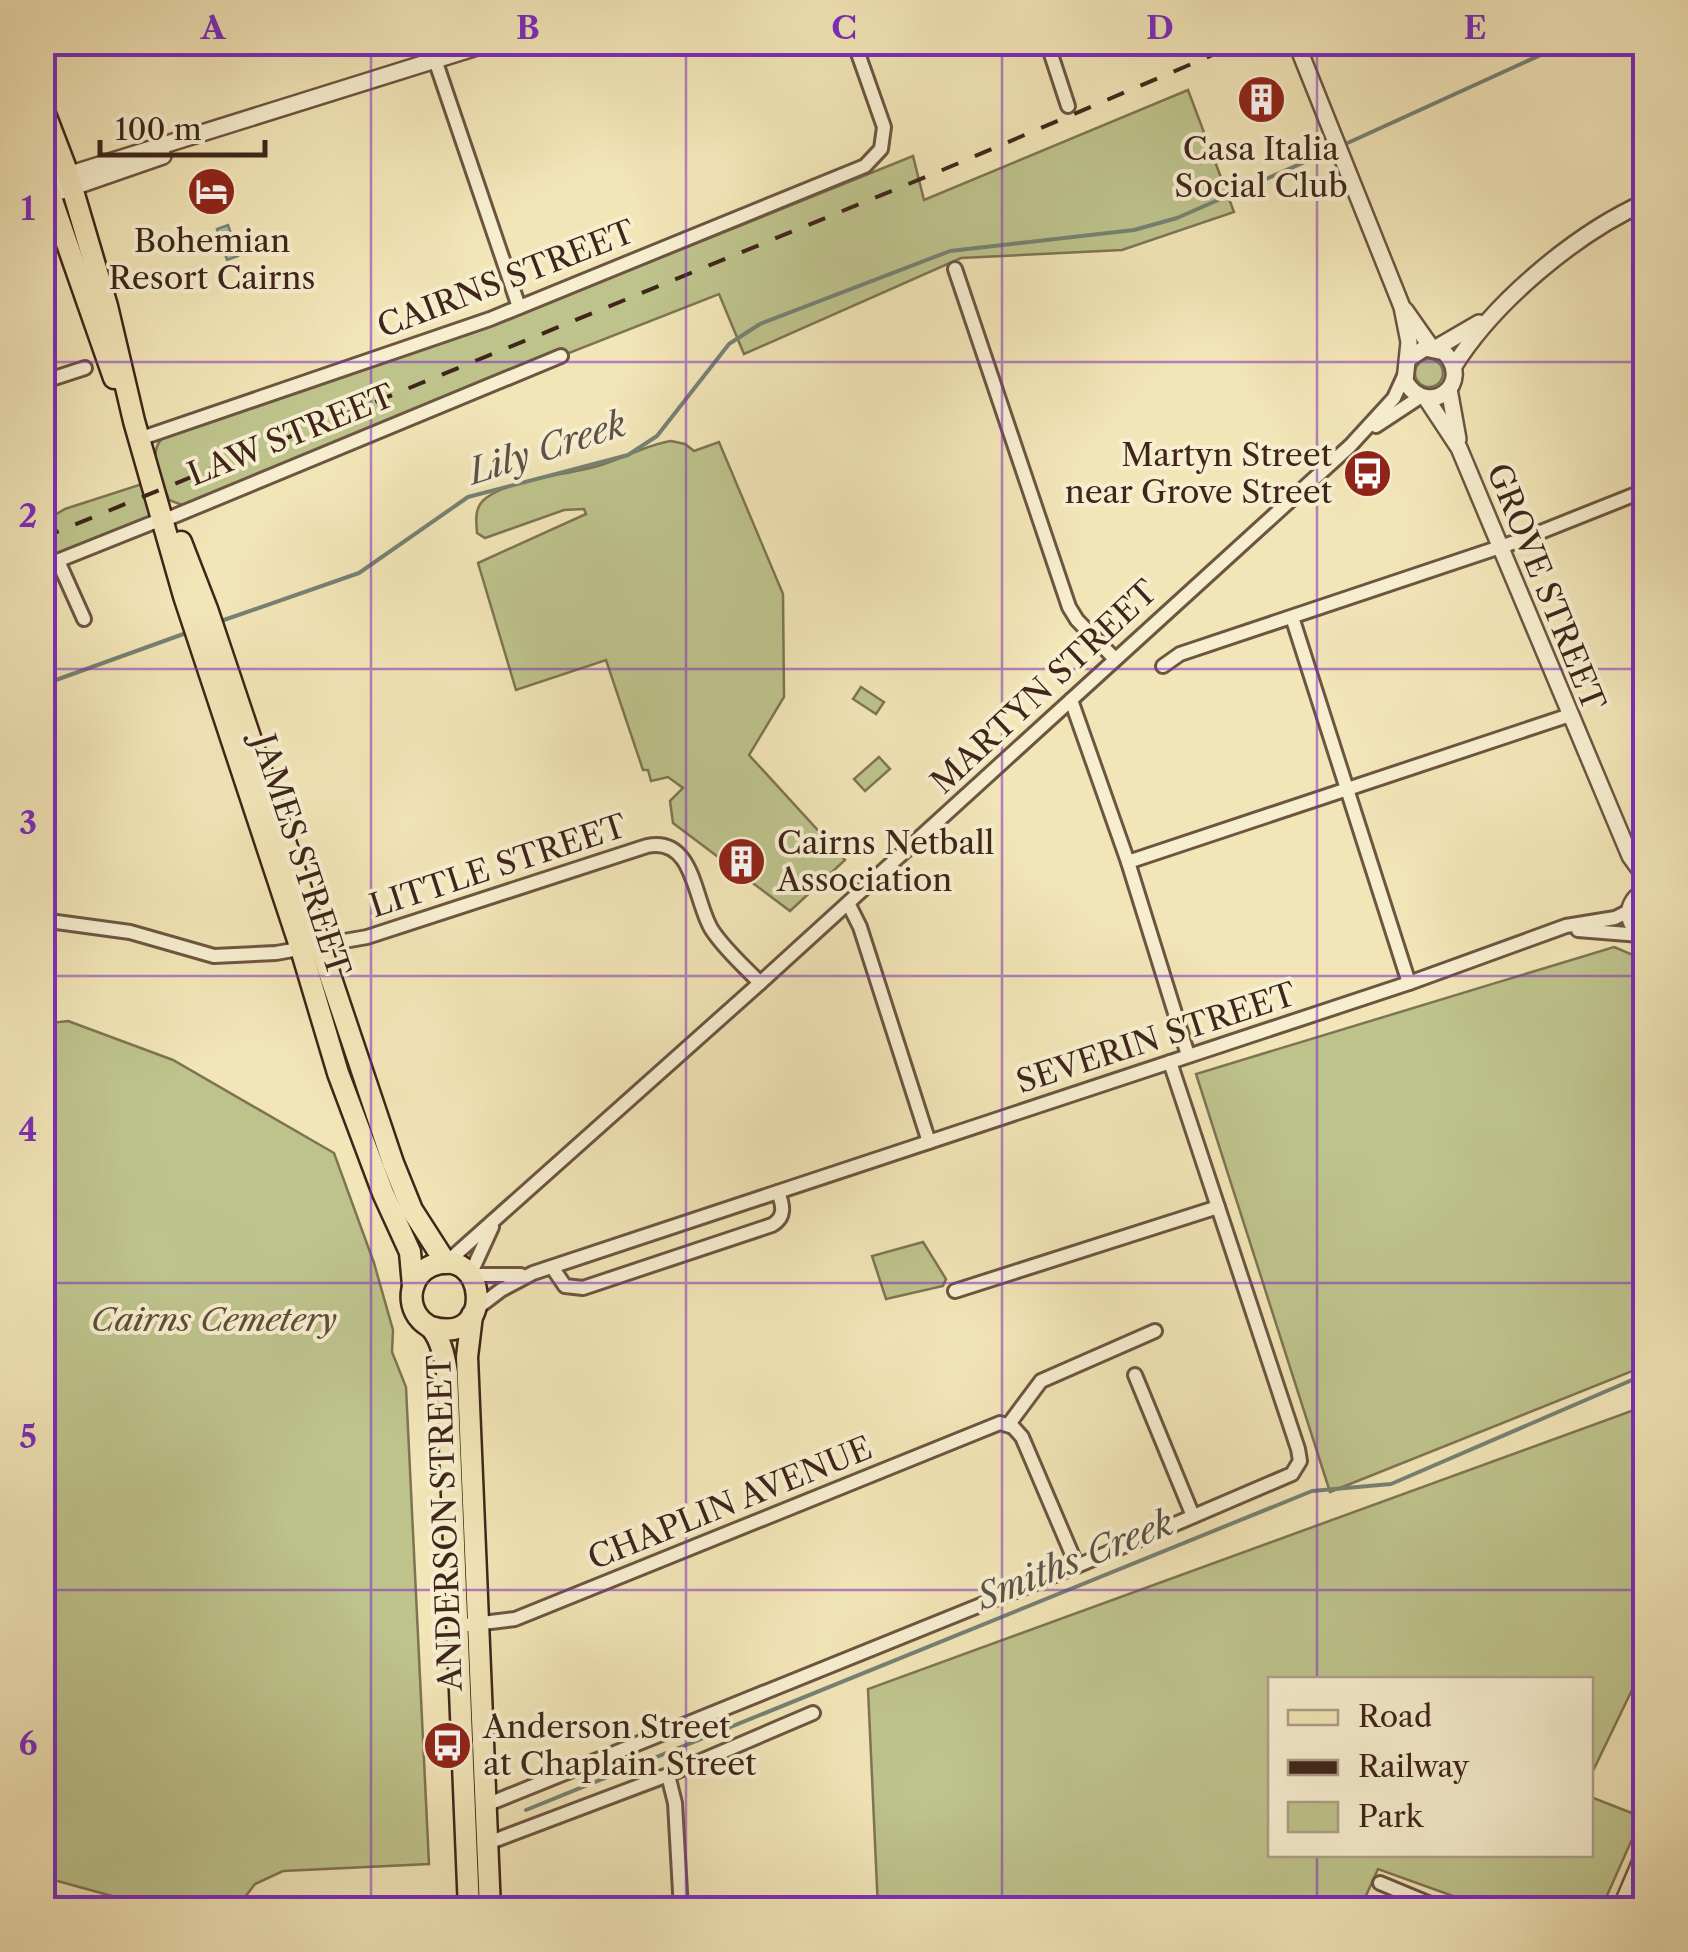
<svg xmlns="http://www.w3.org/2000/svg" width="1688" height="1952" viewBox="0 0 1688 1952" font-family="'Libre Caslon Text',serif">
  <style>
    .green { fill: #bec38c; stroke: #7e7453; stroke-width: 2.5 }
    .water { fill: #9bbfb0; stroke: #768174; stroke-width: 2.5 }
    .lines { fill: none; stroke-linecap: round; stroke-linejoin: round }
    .stream { stroke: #768174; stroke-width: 4 }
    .minor-casing { stroke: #6c5541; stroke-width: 18 }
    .tertiary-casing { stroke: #6c5541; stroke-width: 20 }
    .primary-casing { stroke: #3f251a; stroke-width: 25 }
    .minor { stroke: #f7eed0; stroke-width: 12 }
    .tertiary { stroke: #f7eed0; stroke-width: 15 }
    .primary { stroke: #f2e5b7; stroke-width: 20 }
    .rail { stroke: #3f251a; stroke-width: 4; stroke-dasharray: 18 18; stroke-linecap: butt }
    .grid { fill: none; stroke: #7b2cbf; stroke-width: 2.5; stroke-opacity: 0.55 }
    .labels { text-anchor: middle; stroke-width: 8; stroke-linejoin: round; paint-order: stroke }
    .poi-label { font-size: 32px; fill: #3f251a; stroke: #f7eed0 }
    .street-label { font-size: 32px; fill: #3f251a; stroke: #f7eed0 }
    .park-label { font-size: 32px; font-style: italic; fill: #5f4c36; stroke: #f7eed0 }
    .water-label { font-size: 35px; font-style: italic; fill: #5b5347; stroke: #f7eed0 }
    .neatline { fill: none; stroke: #7b2cbf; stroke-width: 4 }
    .grid-label { font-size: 32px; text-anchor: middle; font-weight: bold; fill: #7b2cbf }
  </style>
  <rect width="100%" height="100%" fill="#f2e5b7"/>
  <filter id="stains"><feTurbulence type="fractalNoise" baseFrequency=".002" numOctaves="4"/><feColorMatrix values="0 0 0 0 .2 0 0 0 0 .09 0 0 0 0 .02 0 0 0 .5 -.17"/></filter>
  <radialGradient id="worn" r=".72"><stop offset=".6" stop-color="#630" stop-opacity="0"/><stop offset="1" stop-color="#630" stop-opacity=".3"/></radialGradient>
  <g class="green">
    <path d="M1188,90L1234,212L1122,250L961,258L744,354L719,294L182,505L169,500C162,479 144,451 166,435L496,324L913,156L924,200Z"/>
    <circle cx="1429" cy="373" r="14"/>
    <path d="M671,441L685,444L694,451L719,442L783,594L784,697L749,755L845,860L790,911L673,823L670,801L683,788L668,777L651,781L648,770H643L606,660L516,690L478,563L586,514L584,509L564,510L485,538L477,533C476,520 474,507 486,498C512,479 566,475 598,466C623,459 645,445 671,441Z"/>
    <polygon points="142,484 152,518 43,562 43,522 65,509"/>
    <polygon points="861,687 884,702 876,714 853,699"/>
    <polygon points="879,757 890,769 865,791 854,779"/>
    <polygon points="1614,947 1645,960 1645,1366 1330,1492 1196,1074"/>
    <polygon points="68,1021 173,1060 334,1153 374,1263 393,1330 392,1352 406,1387 429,1864 283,1871 255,1884 235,1910 159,1909 43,1877 42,1024"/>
    <polygon points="923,1242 946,1279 943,1286 886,1299 872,1256"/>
    <polygon points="1645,1406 1645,1663 1591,1775 1590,1680 1270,1680 1270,1854 1590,1854 1591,1797 1642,1817 1601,1909 1489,1909 1378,1869 1360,1909 878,1909 868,1689"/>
  </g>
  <polygon class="water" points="228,225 238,256 227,260 217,229"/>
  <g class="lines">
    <g class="stream">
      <polyline points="1341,146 1569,42"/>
      <polyline points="221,621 359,573 468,497 628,455 657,436 729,344 760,324 950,251 1134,230 1177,218 1332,150"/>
      <polyline points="42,685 189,632"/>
      <polyline points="526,1810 1312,1491 1391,1484 1646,1374"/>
    </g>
    <defs>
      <g id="minor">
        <polyline points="429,42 519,307"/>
        <polyline points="1047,42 1068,106"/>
        <polyline points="1299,50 1318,42"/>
        <polyline points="955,269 1069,607 1077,620 1115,659"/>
        <polyline points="42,382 85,368"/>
        <polyline points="1376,426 1420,397"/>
        <polyline points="139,439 490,319 865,166 881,149 884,127 854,42"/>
        <polyline points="172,517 561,356"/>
        <polyline points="58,561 84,619"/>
        <polyline points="42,567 162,519"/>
        <polyline points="1292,617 1409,983"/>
        <polyline points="1163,666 1180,654 1518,541 1646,490"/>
        <polyline points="1071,700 1128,862 1188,1055"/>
        <polyline points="1128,862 1570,715"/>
        <polyline points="848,903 860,927 929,1142"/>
        <path d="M42,920L130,932L214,956L276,953L367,937L647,846C695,836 694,902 712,930C725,950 744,966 760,983"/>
        <polyline points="1578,930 1640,935"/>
        <polyline points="446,1263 760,983 1350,446 1394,398 1404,376"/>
        <path d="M552,1267L565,1286L583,1288L772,1225C786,1217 783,1205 778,1192"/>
        <polyline points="470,1275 521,1275"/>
        <polyline points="470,1275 492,1227"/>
        <polyline points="955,1291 1218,1207"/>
        <polyline points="476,1309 501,1290 533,1273 1409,983 1566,926 1615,918 1629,911"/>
        <polyline points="1135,1375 1193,1516"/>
        <polyline points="1009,1424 1041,1381 1155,1331"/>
        <polyline points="458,1626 515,1619 1000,1423 1013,1427 1022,1437 1077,1566"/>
        <polyline points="668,1775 675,1803 681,1910"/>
        <polyline points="486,1805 1077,1566 1292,1474 1300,1461 1298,1449 1170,1062"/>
        <polyline points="488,1843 668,1775 813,1713"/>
        <polyline points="1380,1883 1445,1910"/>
      </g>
      <g id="tertiary">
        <path d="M1296,42L1402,307L1409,342L1405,381C1428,420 1475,383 1444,352L1425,348L1408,359"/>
        <polyline points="42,183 493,42"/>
        <polyline points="62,191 163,156"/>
        <polyline points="1405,310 1431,347"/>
        <polyline points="1436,348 1479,323"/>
        <path d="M1454,366C1494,302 1576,233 1646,202"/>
        <polyline points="1449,389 1458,439"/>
        <polyline points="1426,398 1459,448 1630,856 1646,878"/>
        <path d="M1646,890C1624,902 1624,925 1646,937"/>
        <polyline points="1620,1910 1646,1849"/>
      </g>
      <g id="primary">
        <polyline points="42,106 68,174 107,306 134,421 184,596 301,949 338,1073 383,1193 410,1252 413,1286"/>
        <polyline points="42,172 114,378"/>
        <polyline points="181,542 207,609 393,1163 412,1210 446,1263"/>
        <polyline points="472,1315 467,1357 490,1910"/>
        <path d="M431,1327C498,1347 486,1242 431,1266C411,1275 405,1302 420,1319C423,1323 428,1325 432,1329C441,1340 445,1359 447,1373L469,1910"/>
      </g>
    </defs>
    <use href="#minor" class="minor-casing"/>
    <use href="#tertiary" class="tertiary-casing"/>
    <use href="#primary" class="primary-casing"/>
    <use href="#minor" class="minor"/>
    <use href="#tertiary" class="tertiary"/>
    <use href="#primary" class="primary"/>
    <polyline class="rail" points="42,538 933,174 1243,42"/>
  </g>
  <path class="grid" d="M371,42V1910M686,42V1910M1002,42V1910M1317,42V1680M42,362H1646M42,669H1646M42,976H1646M42,1283H1646M42,1590H1646M1317,1854V1910"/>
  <defs>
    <symbol id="building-disc" viewBox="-11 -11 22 22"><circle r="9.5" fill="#8f2418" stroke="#f7eed0"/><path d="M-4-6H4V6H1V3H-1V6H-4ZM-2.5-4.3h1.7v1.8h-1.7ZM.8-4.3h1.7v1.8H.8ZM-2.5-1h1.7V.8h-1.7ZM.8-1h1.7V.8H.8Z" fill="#fff"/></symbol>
    <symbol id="hotel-disc" viewBox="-11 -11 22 22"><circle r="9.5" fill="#8f2418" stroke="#f7eed0"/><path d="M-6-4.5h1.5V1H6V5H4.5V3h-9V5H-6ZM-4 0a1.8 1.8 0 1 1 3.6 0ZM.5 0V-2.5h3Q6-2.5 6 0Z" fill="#fff"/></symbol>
    <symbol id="bus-disc" viewBox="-11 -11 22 22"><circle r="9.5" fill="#8f2418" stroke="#f7eed0"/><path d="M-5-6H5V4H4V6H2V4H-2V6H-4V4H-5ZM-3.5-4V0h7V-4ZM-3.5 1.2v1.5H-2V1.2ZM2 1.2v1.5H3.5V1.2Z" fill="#fff"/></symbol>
  </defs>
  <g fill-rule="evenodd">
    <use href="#building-disc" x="1234" y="72" width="55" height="55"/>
    <use href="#hotel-disc" x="184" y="164" width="55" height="55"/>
    <use href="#bus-disc" x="1340" y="446" width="55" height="55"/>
    <use href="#building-disc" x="714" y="834" width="55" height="55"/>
    <use href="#bus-disc" x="420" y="1718" width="55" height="55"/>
  </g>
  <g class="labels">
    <g class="poi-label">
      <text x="1261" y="160">Casa Italia<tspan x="1261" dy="37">Social Club</tspan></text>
      <text x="212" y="252">Bohemian<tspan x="212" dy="37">Resort Cairns</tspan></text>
      <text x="1332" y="466" text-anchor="end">Martyn Street<tspan x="1332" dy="37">near Grove Street</tspan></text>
      <text x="777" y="854" text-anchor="start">Cairns Netball<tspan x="777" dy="37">Association</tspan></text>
      <text x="483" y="1738" text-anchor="start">Anderson Street<tspan x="483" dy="37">at Chaplain Street</tspan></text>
    </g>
    <g class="street-label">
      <text transform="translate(506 279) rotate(-21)" y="11">CAIRNS STREET</text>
      <text transform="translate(291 435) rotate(-22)" y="11">LAW STREET</text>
      <text transform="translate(1546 587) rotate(68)" y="11">GROVE STREET</text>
      <text transform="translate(1044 687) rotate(-43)" y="11">MARTYN STREET</text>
      <text transform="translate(301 855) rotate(72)" y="11">JAMES STREET</text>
      <text transform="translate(498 866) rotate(-18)" y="11">LITTLE STREET</text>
      <text transform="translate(1156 1038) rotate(-18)" y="11">SEVERIN STREET</text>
      <text transform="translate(730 1503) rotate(-22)" y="11">CHAPLIN AVENUE</text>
      <text transform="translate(445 1523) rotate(-92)" y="11">ANDERSON STREET</text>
    </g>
    <g class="park-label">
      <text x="214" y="1331">Cairns Cemetery</text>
    </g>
    <g class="water-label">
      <text transform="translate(547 448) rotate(-18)" y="12">Lily Creek</text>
      <text transform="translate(1075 1560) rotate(-22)" y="12">Smiths Creek</text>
    </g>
  </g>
  <rect width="1688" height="1952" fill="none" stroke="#f2e5b7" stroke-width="110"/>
  <rect x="1268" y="1677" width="325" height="180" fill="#f7eed0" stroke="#ad9e87" stroke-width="2.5"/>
  <rect x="1288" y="1710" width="50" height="15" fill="#f2e5b7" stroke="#ad9e87" stroke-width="2.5"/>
  <text x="1358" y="1727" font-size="30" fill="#3f251a">Road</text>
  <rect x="1288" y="1760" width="50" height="15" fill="#3f251a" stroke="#ad9e87" stroke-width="2.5"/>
  <text x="1358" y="1777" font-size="30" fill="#3f251a">Railway</text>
  <rect x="1288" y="1802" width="50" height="30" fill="#bec38c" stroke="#ad9e87" stroke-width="2.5"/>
  <text x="1358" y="1827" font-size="30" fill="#3f251a">Park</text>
  <path d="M100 140v15h165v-15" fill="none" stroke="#3f251a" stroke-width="5"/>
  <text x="115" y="140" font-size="30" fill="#3f251a" stroke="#f7eed0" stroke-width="8" paint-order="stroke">100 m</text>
  <rect x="55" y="55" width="1578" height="1842" class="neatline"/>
  <g class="grid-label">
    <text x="213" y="39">A</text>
    <text x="528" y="39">B</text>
    <text x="844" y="39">C</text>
    <text x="1160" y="39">D</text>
    <text x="1475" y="39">E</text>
    <text x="28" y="220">1</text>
    <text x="28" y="527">2</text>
    <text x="28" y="834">3</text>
    <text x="28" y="1141">4</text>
    <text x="28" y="1448">5</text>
    <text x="28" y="1755">6</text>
  </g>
  <rect width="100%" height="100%" filter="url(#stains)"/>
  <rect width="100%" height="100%" fill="url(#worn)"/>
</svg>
